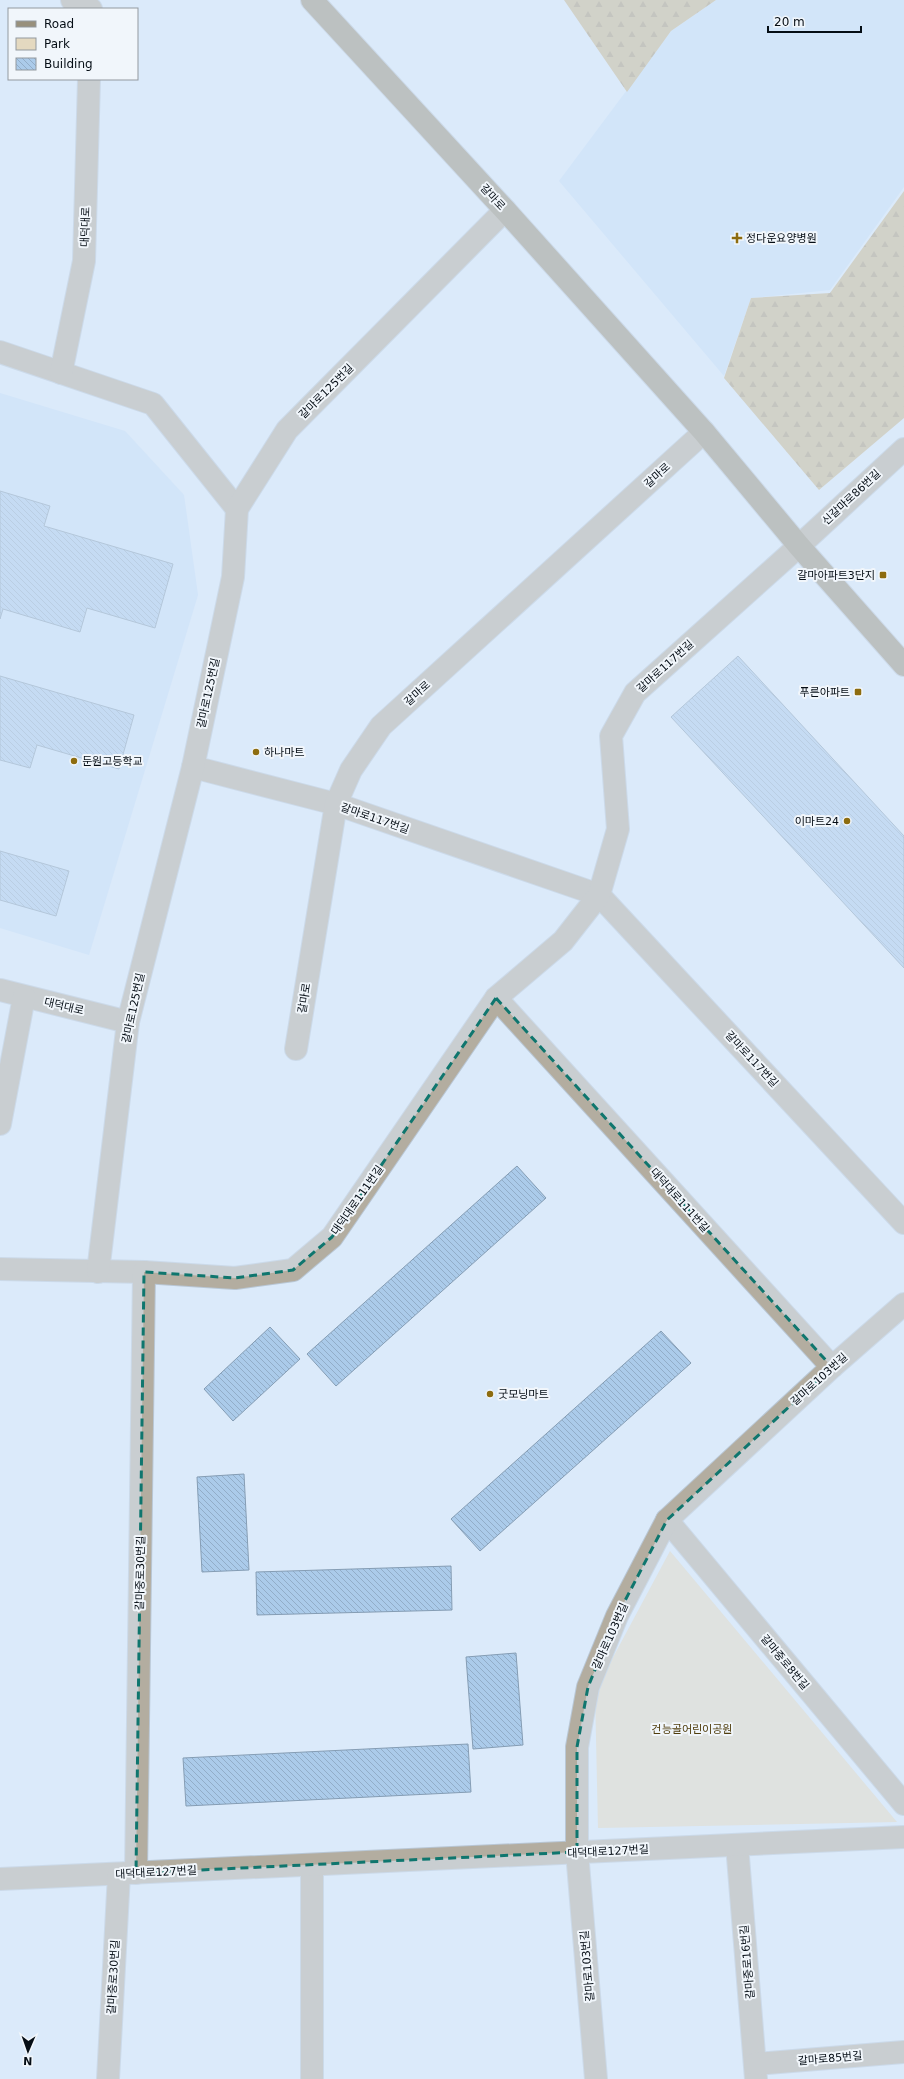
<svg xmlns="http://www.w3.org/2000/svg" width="904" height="2079" viewBox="0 0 904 2079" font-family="'DejaVu Sans','Noto Sans KR',sans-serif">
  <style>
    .built { fill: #c7e0f9 }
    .forest { fill: url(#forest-firs) }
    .park { fill: #e4d9c0 }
    .building { fill: url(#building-back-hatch); stroke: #859db4 }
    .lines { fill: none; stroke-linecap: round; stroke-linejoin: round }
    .minor-casing { stroke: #b9c7d5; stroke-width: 24 }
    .secondary-casing { stroke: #b9c7d5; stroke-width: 24 }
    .minor { stroke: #b3ada0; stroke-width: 22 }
    .secondary { stroke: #98907c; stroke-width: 22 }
    .marked { fill: none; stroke: #0f766e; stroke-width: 3; stroke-dasharray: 8 5; stroke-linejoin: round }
    .poi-dot { fill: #8d6c0f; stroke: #f1f6fb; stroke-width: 1.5 }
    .labels { text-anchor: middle; stroke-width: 4; stroke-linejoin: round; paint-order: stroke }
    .street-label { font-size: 11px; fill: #050d15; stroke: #f1f6fb }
    .poi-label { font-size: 11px; fill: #050d15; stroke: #f1f6fb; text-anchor: start }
    .park-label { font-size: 11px; fill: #503d0c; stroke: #f1f6fb }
  </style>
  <defs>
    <pattern id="forest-firs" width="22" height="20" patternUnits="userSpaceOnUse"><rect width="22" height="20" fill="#c6b58e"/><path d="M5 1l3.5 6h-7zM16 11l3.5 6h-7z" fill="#a99a7a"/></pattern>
    <pattern id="building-back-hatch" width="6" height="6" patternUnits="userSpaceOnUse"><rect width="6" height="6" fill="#abcbea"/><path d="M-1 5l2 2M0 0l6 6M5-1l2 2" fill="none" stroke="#92adc8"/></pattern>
  </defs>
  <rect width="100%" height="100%" fill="#dbeafa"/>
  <g class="built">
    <polygon points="716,0 904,0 904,187 830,290 751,298 724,376 559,181 671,31"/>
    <polygon points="0,393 125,431 184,495 198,595 89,955 0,928"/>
  </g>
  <g class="forest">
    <polygon points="564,0 716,0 671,31 627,92"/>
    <polygon points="904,191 904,418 819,490 724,378 751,298 830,293"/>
  </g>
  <polygon class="park" points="670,1551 897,1822 598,1828 595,1691"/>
  <g class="building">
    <polygon points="0,491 50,506 44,526 173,564 155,628 87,608 80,632 3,609 0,619"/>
    <polygon points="738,656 904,836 904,968 671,717"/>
    <polygon points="0,676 134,715 119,769 37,745 30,768 0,760"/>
    <polygon points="0,851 69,871 56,916 0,900"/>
    <polygon points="517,1166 546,1198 336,1386 307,1354"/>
    <polygon points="270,1327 300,1359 233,1421 204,1389"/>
    <polygon points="661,1331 691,1363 480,1551 451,1519"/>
    <polygon points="244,1474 249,1570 202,1572 197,1477"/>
    <polygon points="451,1566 452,1610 257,1615 256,1572"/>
    <polygon points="516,1653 523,1745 473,1749 466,1657"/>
    <polygon points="468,1744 471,1792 186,1806 183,1758"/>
  </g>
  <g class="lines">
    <defs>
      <g id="minor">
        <polyline points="72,0 91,9"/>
        <polyline points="0,352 153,404 237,509"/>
        <polyline points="61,373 84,261 89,79"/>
        <polyline points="193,767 336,804 599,895 904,1223"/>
        <polyline points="0,990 128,1022"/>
        <polyline points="496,998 832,1367"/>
        <polyline points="296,1049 336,804 351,770 381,726 704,432"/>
        <polyline points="0,1124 24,997"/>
        <polyline points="0,1269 144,1272 235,1278 293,1270 332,1237 496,998 563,941 599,895 618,829 611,736 635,693 799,546 904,449"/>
        <polyline points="98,1272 128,1022 193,767 233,577 237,509 287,430 505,210"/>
        <polyline points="667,1520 904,1804"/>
        <polyline points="737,1845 756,2079"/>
        <polyline points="312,1865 312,2079"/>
        <polyline points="136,1873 144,1272"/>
        <polyline points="0,1879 904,1837"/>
        <polyline points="755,2064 904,2052"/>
        <polyline points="108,2079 119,1874"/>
        <polyline points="596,2079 577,1852 577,1747 588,1687 617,1616 667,1520 832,1367 904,1304"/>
      </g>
      <polyline id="secondary" points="312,0 505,210 704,432 799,546 904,665"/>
    </defs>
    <use href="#minor" class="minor-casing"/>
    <use href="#secondary" class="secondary-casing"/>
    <use href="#minor" class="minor"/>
    <use href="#secondary" class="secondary"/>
  </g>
  <path d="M0 0H904V2079H0ZM496,998L832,1367L667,1520L617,1616L588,1687L577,1747V1852L136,1873L144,1272L235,1278L293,1270L332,1237Z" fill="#dbeafa" fill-opacity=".55" fill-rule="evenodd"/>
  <path class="marked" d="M496,998L832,1367L667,1520L617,1616L588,1687L577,1747V1852L136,1873L144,1272L235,1278L293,1270L332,1237Z"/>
  <g class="poi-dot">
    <path d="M735 232h4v4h4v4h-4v4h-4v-4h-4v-4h4z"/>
    <rect x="879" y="571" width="8" height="8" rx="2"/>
    <rect x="854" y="688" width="8" height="8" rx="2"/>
    <circle cx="256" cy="752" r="4"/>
    <circle cx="74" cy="761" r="4"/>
    <circle cx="847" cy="821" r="4"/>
    <circle cx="490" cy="1394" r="4"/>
  </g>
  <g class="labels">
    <g class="street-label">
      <text transform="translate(493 197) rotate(47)" y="4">갈마로</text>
      <text transform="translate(85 227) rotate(-88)" y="4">대덕대로</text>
      <text transform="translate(326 391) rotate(-45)" y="4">갈마로125번길</text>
      <text transform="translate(657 475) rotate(-42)" y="4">갈마로</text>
      <text transform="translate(851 497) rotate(-43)" y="4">신갈마로86번길</text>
      <text transform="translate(665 666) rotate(-42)" y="4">갈마로117번길</text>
      <text transform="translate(208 693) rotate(-78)" y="4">갈마로125번길</text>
      <text transform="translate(417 693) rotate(-42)" y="4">갈마로</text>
      <text transform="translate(375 818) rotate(19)" y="4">갈마로117번길</text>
      <text transform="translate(304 998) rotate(-81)" y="4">갈마로</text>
      <text transform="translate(64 1006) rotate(13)" y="4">대덕대로</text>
      <text transform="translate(133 1008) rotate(-78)" y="4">갈마로125번길</text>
      <text transform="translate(752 1059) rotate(47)" y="4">갈마로117번길</text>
      <text transform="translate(357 1200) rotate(-55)" y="4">대덕대로111번길</text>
      <text transform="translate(680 1200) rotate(48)" y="4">대덕대로111번길</text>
      <text transform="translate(819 1379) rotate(-42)" y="4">갈마로103번길</text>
      <text transform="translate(140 1573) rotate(-89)" y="4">갈마중로30번길</text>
      <text transform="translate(610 1636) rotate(-66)" y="4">갈마로103번길</text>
      <text transform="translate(785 1662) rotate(50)" y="4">갈마중로8번길</text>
      <text transform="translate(608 1851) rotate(-3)" y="4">대덕대로127번길</text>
      <text transform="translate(156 1872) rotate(-3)" y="4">대덕대로127번길</text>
      <text transform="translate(747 1962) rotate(-95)" y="4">갈마중로16번길</text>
      <text transform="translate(587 1966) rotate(-95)" y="4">갈마로103번길</text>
      <text transform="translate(113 1977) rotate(-87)" y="4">갈마중로30번길</text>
      <text transform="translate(830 2058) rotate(-5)" y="4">갈마로85번길</text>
    </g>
    <g class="poi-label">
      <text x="746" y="242">정다운요양병원</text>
      <text x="875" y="579" text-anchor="end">갈마아파트3단지</text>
      <text x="850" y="696" text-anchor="end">푸른아파트</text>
      <text x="264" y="756">하나마트</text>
      <text x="82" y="765">둔원고등학교</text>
      <text x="839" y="825" text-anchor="end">이마트24</text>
      <text x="498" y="1398">굿모닝마트</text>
    </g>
    <g class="park-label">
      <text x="692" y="1733">건능골어린이공원</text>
    </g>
  </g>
  <rect x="8" y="8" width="130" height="72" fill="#f1f6fb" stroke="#93999f"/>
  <rect x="16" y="21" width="20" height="6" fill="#98907c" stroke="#93999f"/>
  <text x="44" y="28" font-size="12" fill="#050d15">Road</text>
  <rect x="16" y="38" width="20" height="12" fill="#e4d9c0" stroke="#93999f"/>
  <text x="44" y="48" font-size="12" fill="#050d15">Park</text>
  <rect x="16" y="58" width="20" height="12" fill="url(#building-back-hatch)" stroke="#93999f"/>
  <text x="44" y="68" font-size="12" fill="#050d15">Building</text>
  <g transform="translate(28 2051) rotate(182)" stroke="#f1f6fb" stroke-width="3" paint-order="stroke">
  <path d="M0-3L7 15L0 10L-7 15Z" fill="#050d15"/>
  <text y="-6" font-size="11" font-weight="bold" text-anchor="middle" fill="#050d15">N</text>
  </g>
  <path d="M768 26v6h93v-6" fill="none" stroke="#050d15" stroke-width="2"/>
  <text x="774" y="26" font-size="12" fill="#050d15" stroke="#f1f6fb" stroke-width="3" paint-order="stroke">20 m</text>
</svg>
